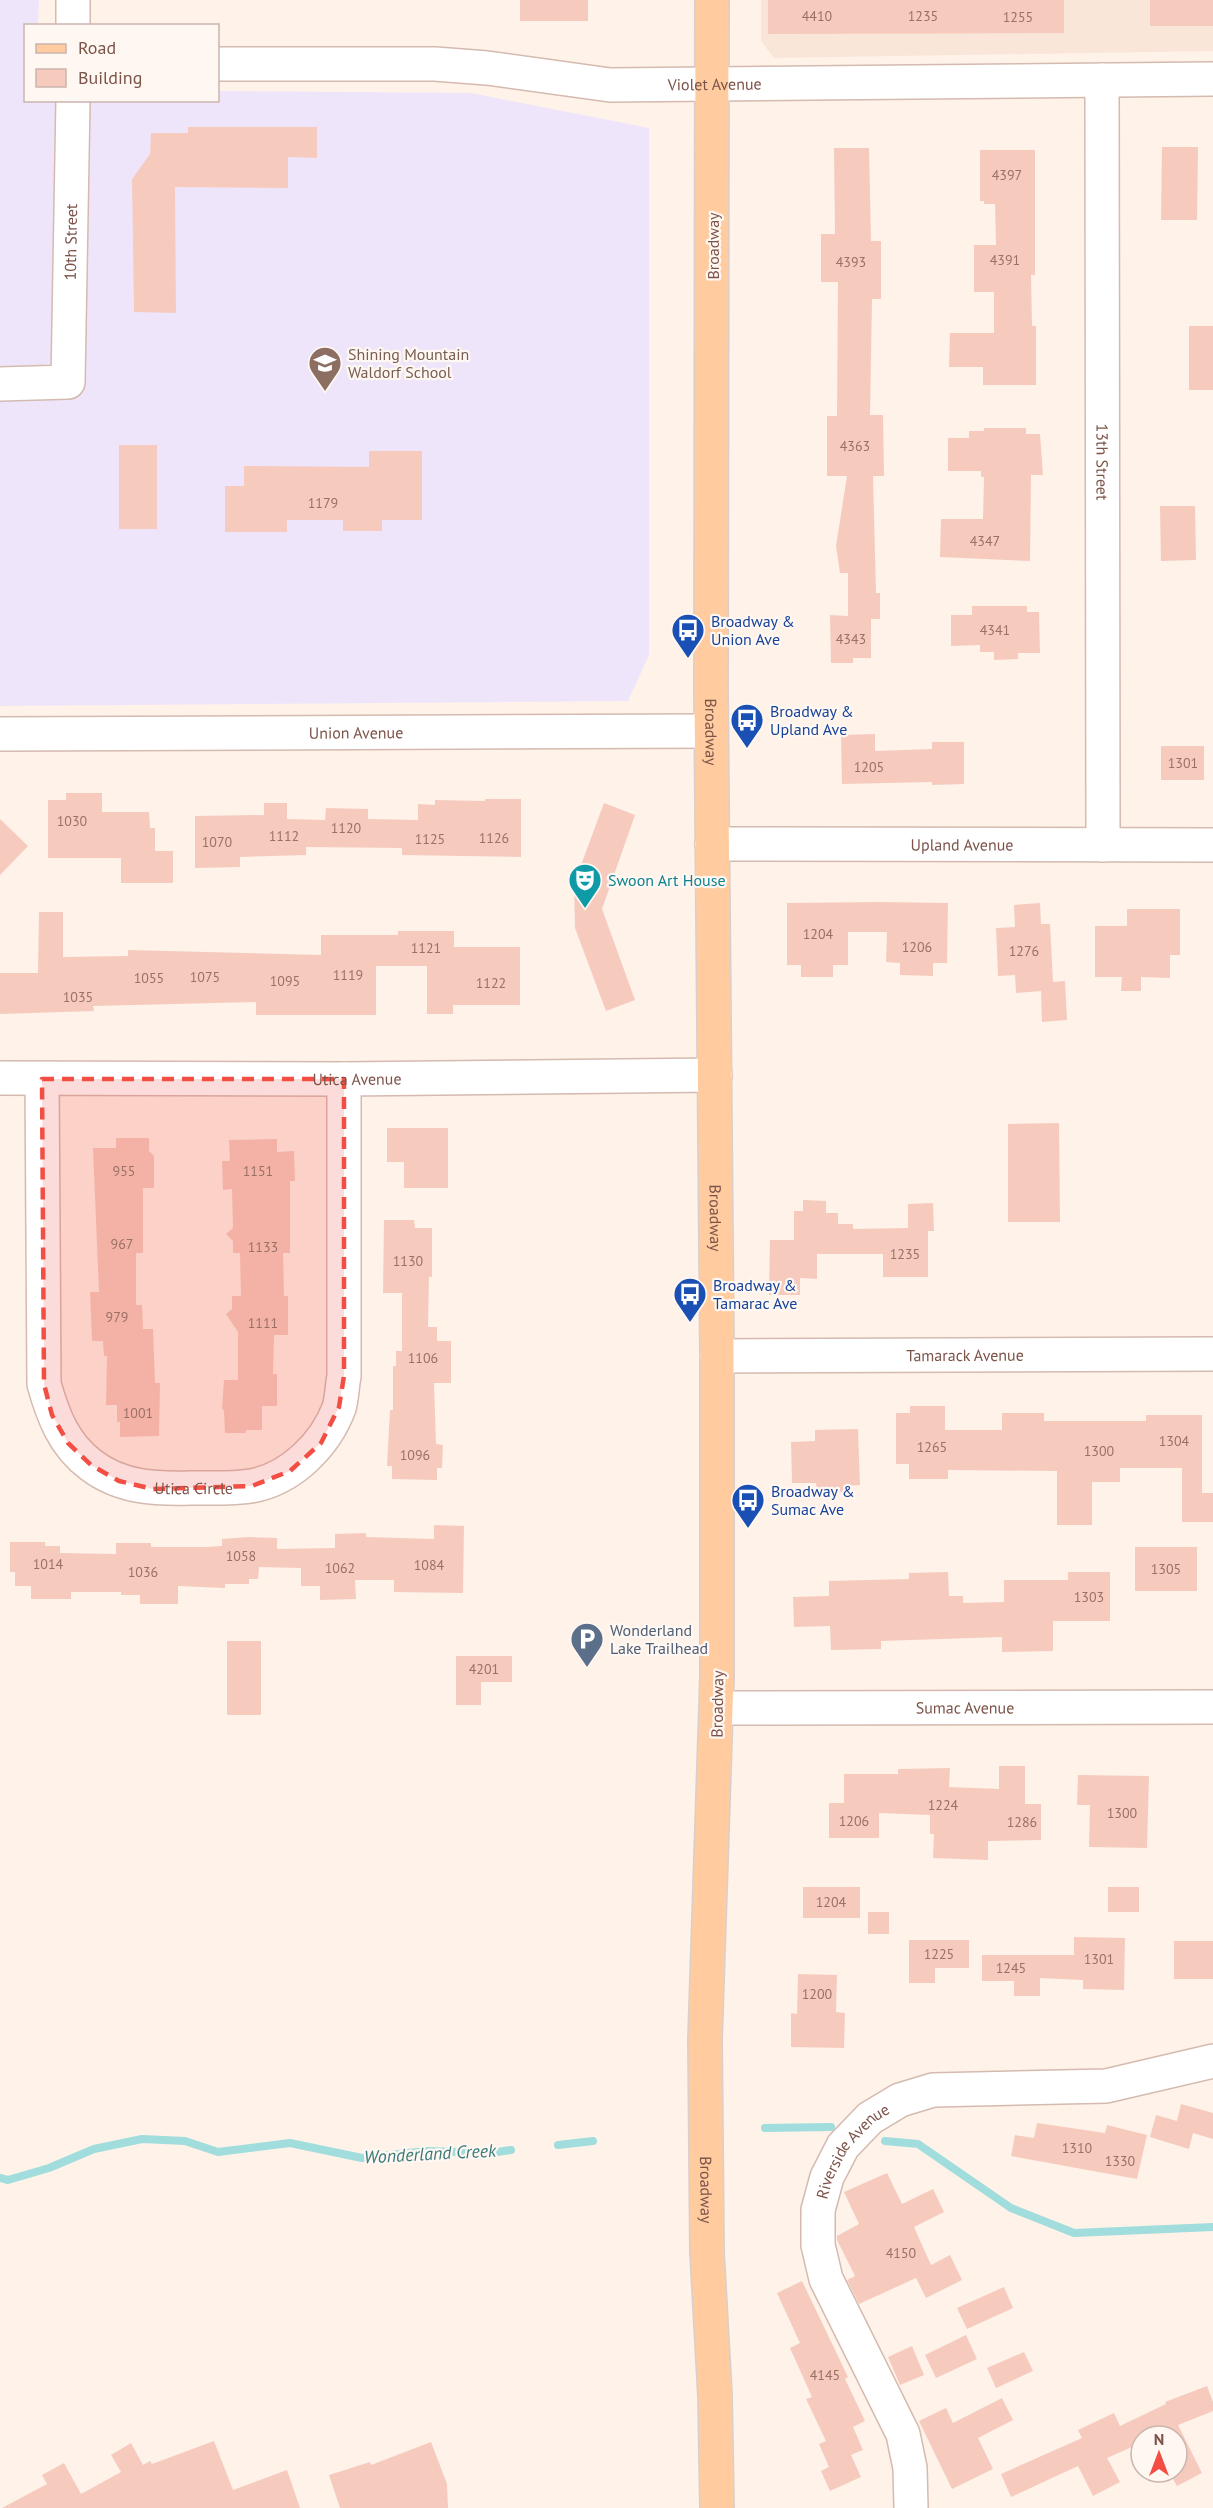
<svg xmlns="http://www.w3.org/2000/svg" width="1213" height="2508" viewBox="0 0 1213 2508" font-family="'PT Sans',sans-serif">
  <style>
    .residential { fill: #f9e6d9 }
    .education { fill: #efe5fb }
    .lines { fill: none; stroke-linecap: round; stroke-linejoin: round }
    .stream { stroke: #a0dddc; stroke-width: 8 }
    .building { fill: #f6cbbe }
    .minor-casing { stroke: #d5baaf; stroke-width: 36 }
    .major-casing { stroke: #dacfcc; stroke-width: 36 }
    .minor { stroke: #fff; stroke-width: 33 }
    .major { stroke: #ffcb9f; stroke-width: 33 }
    .marked { fill: #f24e44; fill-opacity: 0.2; stroke: #f24e44; stroke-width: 4.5; stroke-dasharray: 12 8; stroke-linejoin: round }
    .labels { text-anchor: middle; stroke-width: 4.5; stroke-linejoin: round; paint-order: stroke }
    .number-label { font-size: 14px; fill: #9a7166 }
    .street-label { font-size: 16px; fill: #7c5349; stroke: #fff7f1 }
    .education-label { font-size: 16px; fill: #785e54; stroke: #fff7f1; text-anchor: start }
    .transit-label { font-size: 16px; fill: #164399; stroke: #fff7f1; text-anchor: start }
    .culture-label { font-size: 16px; fill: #0d838f; stroke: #fff7f1; text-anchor: start }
    .service-label { font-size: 16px; fill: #4e5e75; stroke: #fff7f1; text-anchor: start }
    .water-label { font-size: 18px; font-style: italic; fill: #387b7a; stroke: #fff7f1 }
  </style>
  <rect width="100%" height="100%" fill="#fef2e9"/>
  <polygon class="residential" points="761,0 1213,0 1213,51 774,58 761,41"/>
  <polygon class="education" points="0,0 39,0 38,25 26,26 26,100 218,100 218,91 471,93 649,128 649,655 628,701 0,706"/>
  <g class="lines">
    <g class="stream">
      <polyline points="765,2128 831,2127"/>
      <polyline points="885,2141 918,2144 1011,2208 1074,2233 1213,2227"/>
      <polyline points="558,2145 593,2141"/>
      <polyline points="0,2178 8,2180 49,2168 94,2149 142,2139 185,2141 218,2152 290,2143 362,2158 427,2151 490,2153 511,2150"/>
    </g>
  </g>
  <g class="building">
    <rect x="520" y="0" width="68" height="21"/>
    <polygon points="768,0 1064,0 1064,33 768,34"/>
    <rect x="1150" y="0" width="63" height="26"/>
    <polygon points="188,127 317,127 317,158 288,157 288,188 175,187 176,313 134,312 132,179 150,154 151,133 188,133"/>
    <polygon points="1162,147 1198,147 1197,220 1161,220"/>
    <polygon points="834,148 869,148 871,241 881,241 881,299 872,299 870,415 883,415 884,476 873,476 876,593 880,593 880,619 871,619 871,658 853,658 853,663 831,663 830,615 848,616 848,573 840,573 836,546 847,476 827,476 827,416 837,416 838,282 821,282 821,234 835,234"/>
    <polygon points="980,150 1035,150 1035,275 1031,275 1032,326 1036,326 1036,385 983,385 983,367 949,367 950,333 994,333 994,292 974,292 974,245 996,245 995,204 984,204 984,201 980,201"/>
    <rect x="1189" y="326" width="24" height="64"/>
    <polygon points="984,428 1026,428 1026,434 1040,434 1043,475 1031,475 1030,561 940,557 941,519 983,519 984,477 981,477 981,471 948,471 948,438 969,438 969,431 984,431"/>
    <rect x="119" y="445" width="38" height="84"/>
    <polygon points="369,451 422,451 422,520 382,520 382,531 343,531 343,520 287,520 287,532 225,532 225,486 244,486 244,466 369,467"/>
    <polygon points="1160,506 1195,506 1196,560 1161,561"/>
    <polygon points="972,606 1027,606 1027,612 1039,612 1040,653 1018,653 1018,659 994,660 994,652 980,652 980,645 951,646 951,615 972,615"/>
    <polygon points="875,734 875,751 932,749 932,742 964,742 964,784 932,785 932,782 842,784 841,735"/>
    <rect x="1161" y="746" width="43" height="34"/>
    <polygon points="66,793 102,793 102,812 149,812 150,828 155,828 155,851 173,851 173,883 121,883 121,858 48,858 48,800 66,800"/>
    <polygon points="485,799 521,799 521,857 402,855 402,848 306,847 306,855 240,857 240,867 195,868 195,816 264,815 264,803 287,803 287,819 325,820 326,808 368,809 368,819 418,820 418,804 435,805 435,800 485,801"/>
    <polygon points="604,803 635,815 602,909 635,1000 606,1011 575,928 574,884"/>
    <polygon points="0,819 28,846 0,875"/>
    <polygon points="880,902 948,903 947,963 933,963 933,976 900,975 900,963 886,962 887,932 848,932 848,965 833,965 833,977 801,977 801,965 787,965 787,903"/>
    <polygon points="1040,903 1041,924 1050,924 1053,982 1065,981 1067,1020 1042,1022 1041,991 1016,993 1015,975 998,976 996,928 1015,927 1014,905"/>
    <polygon points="1127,909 1180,909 1180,955 1170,955 1170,978 1141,977 1141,991 1121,991 1122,977 1095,977 1095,926 1127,926"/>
    <polygon points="39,912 63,912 63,957 128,956 128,950 321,955 321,935 398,935 398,931 454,931 454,947 520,947 520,1005 453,1005 453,1014 427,1014 427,966 376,966 376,1015 256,1015 256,1002 93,1006 94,1011 0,1014 0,973 38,973"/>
    <polygon points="1059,1123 1060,1222 1008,1222 1008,1124"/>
    <polygon points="387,1128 448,1128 448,1188 404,1188 404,1162 387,1162"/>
    <polygon points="116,1138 149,1138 149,1151 154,1156 154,1188 143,1188 143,1253 136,1253 136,1305 142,1305 143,1329 153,1329 155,1383 160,1383 159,1436 120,1437 120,1422 117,1422 117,1405 106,1405 107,1356 104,1356 103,1341 92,1341 90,1292 99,1292 93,1148 116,1148"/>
    <polygon points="277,1139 277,1152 294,1151 295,1181 290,1181 290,1253 283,1253 284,1296 288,1296 288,1335 274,1335 273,1374 277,1374 277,1406 262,1406 262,1430 246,1430 246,1433 225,1433 224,1411 222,1408 224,1380 238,1380 238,1332 226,1314 232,1309 232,1296 241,1296 240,1253 233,1253 233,1241 226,1234 233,1228 232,1189 223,1190 222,1161 230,1161 229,1140"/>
    <polygon points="803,1200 826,1201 826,1213 838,1213 838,1224 853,1224 853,1229 908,1228 908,1204 933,1203 934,1231 928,1231 928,1277 883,1277 883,1254 817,1254 817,1279 800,1278 800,1295 769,1295 770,1240 794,1240 794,1211 803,1211"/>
    <polygon points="384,1220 414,1220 415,1228 432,1228 432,1277 429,1277 428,1327 437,1327 437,1341 451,1341 451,1383 434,1383 436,1444 443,1445 442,1468 437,1468 437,1480 392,1479 392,1466 387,1466 390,1410 393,1410 393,1366 396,1366 396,1351 402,1351 402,1293 383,1293"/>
    <polygon points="910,1406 945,1406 945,1430 1002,1430 1002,1413 1044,1413 1044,1421 1146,1421 1146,1415 1202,1415 1202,1493 1213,1493 1213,1522 1182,1522 1182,1468 1120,1468 1120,1482 1092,1482 1092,1525 1057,1525 1057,1471 948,1470 948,1479 909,1479 909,1464 896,1464 896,1413 910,1413"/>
    <polygon points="858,1429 860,1485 843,1486 843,1492 817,1493 816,1483 792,1483 791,1442 815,1441 815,1430"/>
    <polygon points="434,1525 464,1526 463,1593 394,1592 394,1580 355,1580 356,1599 320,1600 320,1586 301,1586 301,1568 259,1567 258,1579 249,1579 249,1584 225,1584 225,1588 178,1586 178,1604 140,1604 140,1595 121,1595 121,1592 71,1592 71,1599 31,1599 31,1586 15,1586 15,1572 10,1572 10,1542 45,1542 45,1546 60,1546 60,1553 116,1554 116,1543 151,1543 151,1547 205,1547 222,1546 222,1539 248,1537 277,1538 277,1549 335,1548 335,1534 366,1533 366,1537 434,1539"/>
    <rect x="1135" y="1547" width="62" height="44"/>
    <polygon points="948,1572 949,1596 963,1596 963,1603 1004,1602 1004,1580 1068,1580 1068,1572 1110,1572 1110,1621 1053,1621 1053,1651 1002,1652 1002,1637 881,1641 881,1649 831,1650 830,1626 794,1627 793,1597 829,1596 829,1581 909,1579 909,1573"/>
    <rect x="227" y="1641" width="34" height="74"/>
    <polygon points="456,1656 512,1656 512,1682 481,1682 481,1705 456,1705"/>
    <polygon points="999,1766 1025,1766 1025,1804 1041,1804 1041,1840 988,1841 988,1860 933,1858 934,1834 930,1834 930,1815 879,1813 879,1838 829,1838 829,1803 844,1803 844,1774 898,1774 898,1769 950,1768 949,1787 999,1789"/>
    <polygon points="1078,1775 1149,1776 1147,1848 1089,1847 1090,1805 1077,1805"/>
    <rect x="803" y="1887" width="57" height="31"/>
    <rect x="1108" y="1887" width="31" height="25"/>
    <rect x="868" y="1912" width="21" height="22"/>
    <polygon points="1074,1937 1125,1938 1124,1990 1083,1989 1083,1980 1040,1978 1040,1996 1014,1996 1014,1981 982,1981 982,1955 1074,1955"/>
    <polygon points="909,1940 969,1940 969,1968 935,1968 935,1983 909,1983"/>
    <rect x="1174" y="1941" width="39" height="38"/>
    <polygon points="798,1974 837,1975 836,2012 845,2013 844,2048 791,2047 791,2013 797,2014"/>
    <polygon points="1181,2104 1213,2113 1213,2139 1193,2133 1189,2149 1150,2137 1156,2115 1177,2121"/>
    <polygon points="1037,2123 1105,2133 1107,2125 1147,2135 1137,2179 1011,2156 1015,2135 1034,2138"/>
    <polygon points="887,2173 902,2204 933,2189 944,2212 914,2227 931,2265 950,2255 962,2280 926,2298 916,2278 859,2304 847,2280 855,2276 837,2240 837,2236 859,2224 844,2192"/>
    <polygon points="802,2281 848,2377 845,2379 865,2421 853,2427 863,2450 851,2455 861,2477 830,2491 821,2471 829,2467 819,2444 826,2441 806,2399 812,2397 790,2348 800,2343 777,2293"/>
    <polygon points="1004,2287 1013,2308 967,2329 957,2308"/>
    <polygon points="966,2335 977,2359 936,2378 925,2355"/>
    <polygon points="912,2346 924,2375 900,2385 888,2357"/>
    <polygon points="1024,2352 1033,2371 996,2388 987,2368"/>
    <polygon points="1207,2386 1213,2402 1213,2411 1178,2425 1202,2473 1177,2486 1169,2472 1177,2472 1177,2436 1141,2436 1141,2443 1107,2458 1120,2482 1093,2496 1078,2466 1011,2497 1001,2474 1082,2438 1078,2430 1114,2413 1120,2426 1166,2404 1165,2402"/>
    <polygon points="1002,2398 1013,2420 978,2438 993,2469 952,2489 919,2421 946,2408 953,2423"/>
    <polygon points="214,2441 233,2490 287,2470 300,2508 2,2508 47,2484 42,2475 64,2463 81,2494 121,2472 111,2455 131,2443 143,2465 150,2461 152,2464"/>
    <polygon points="431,2442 447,2484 448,2508 340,2508 329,2475 370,2462 371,2465"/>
  </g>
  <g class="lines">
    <defs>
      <g id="minor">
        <polyline points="73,0 73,26"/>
        <path id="s1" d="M218,64H435L487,68L610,85L1213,79"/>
        <path id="s2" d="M1102,80L1103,845"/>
        <path id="s3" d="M0,384L68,382L73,100"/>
        <path id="s4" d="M0,734L711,731"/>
        <path id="s5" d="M712,844L1213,845"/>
        <path id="s6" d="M0,1078L344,1079L715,1075"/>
        <path id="s7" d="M42,1079L44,1384C53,1416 64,1445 91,1465C121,1488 156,1489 191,1488C211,1488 232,1489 251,1486C291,1479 325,1445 339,1408C342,1398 342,1386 344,1376V1079"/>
        <path id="s8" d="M717,1356L1213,1354"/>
        <path id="s9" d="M717,1708L1213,1707"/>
        <path id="s10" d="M911,2508L910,2468L903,2434L826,2279L818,2245V2210L827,2177L843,2146L870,2118L900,2100L933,2090L1106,2086L1213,2061"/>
      </g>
      <g id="major">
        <path id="s11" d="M712,0L711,691L717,1356V1677L705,2040L707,2252L715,2396L717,2508"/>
      </g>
    </defs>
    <use href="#minor" class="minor-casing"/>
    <use href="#major" class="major-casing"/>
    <use href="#minor" class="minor"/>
    <use href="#major" class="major"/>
  </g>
  <path class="marked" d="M42,1079H344V1376L339,1407L321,1443L290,1471L252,1486L153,1489L119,1481L91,1465L68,1443L52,1415L44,1384Z"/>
  <defs>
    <symbol id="school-pin" viewBox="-11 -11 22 30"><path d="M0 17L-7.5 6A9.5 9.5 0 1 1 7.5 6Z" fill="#8d6e63" stroke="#fff7f1"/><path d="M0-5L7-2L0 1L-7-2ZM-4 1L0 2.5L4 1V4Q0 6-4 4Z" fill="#fff"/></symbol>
    <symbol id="bus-pin" viewBox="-11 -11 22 30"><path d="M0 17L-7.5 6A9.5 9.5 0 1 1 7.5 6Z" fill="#1a4fb4" stroke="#fff7f1"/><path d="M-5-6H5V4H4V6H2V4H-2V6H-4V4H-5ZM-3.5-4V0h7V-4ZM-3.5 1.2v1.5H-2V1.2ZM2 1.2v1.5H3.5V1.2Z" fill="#fff"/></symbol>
    <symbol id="theatre-pin" viewBox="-11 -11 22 30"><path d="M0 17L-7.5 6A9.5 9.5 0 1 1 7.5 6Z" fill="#0f9aa8" stroke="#fff7f1"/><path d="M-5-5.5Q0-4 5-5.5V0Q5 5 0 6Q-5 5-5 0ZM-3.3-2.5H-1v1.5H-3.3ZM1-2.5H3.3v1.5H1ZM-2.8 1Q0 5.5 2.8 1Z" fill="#fff"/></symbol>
    <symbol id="parking-pin" viewBox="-11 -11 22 30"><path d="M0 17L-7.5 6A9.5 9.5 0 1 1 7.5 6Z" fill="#5c6f8a" stroke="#fff7f1"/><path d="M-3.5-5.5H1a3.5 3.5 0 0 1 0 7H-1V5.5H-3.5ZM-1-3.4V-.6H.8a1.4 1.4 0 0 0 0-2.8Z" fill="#fff"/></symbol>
  </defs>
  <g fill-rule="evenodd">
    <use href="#school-pin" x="306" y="344" width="38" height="52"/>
    <use href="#bus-pin" x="669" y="611" width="38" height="52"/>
    <use href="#bus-pin" x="728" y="701" width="38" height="52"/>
    <use href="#theatre-pin" x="566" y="861" width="38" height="52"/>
    <use href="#bus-pin" x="671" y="1275" width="38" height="52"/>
    <use href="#bus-pin" x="729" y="1481" width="38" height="52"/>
    <use href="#parking-pin" x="568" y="1620" width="38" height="52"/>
  </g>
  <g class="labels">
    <g class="number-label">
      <text x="817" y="21">4410</text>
      <text x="923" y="21">1235</text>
      <text x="1018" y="22">1255</text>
      <text x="1007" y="180">4397</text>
      <text x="1005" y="265">4391</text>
      <text x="851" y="267">4393</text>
      <text x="855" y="451">4363</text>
      <text x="323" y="508">1179</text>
      <text x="985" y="546">4347</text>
      <text x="995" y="635">4341</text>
      <text x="851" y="644">4343</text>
      <text x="1183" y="768">1301</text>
      <text x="869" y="772">1205</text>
      <text x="72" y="826">1030</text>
      <text x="346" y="833">1120</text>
      <text x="284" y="841">1112</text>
      <text x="494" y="843">1126</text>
      <text x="430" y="844">1125</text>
      <text x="217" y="847">1070</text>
      <text x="818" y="939">1204</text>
      <text x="917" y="952">1206</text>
      <text x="426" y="953">1121</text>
      <text x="1024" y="956">1276</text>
      <text x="348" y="980">1119</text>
      <text x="205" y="982">1075</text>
      <text x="149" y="983">1055</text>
      <text x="285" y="986">1095</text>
      <text x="491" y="988">1122</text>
      <text x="78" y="1002">1035</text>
      <text x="124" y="1176">955</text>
      <text x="258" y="1176">1151</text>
      <text x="122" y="1249">967</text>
      <text x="263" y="1252">1133</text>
      <text x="905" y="1259">1235</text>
      <text x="408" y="1266">1130</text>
      <text x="117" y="1322">979</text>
      <text x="263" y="1328">1111</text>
      <text x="423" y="1363">1106</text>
      <text x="138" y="1418">1001</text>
      <text x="1174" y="1446">1304</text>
      <text x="932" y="1452">1265</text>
      <text x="1099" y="1456">1300</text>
      <text x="415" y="1460">1096</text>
      <text x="241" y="1561">1058</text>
      <text x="48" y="1569">1014</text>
      <text x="429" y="1570">1084</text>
      <text x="340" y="1573">1062</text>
      <text x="1166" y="1574">1305</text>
      <text x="143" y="1577">1036</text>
      <text x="1089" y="1602">1303</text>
      <text x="484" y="1674">4201</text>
      <text x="943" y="1810">1224</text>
      <text x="1122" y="1818">1300</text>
      <text x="854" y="1826">1206</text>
      <text x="1022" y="1827">1286</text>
      <text x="831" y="1907">1204</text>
      <text x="939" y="1959">1225</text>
      <text x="1099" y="1964">1301</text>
      <text x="1011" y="1973">1245</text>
      <text x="817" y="1999">1200</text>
      <text x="1077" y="2153">1310</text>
      <text x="1120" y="2166">1330</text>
      <text x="901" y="2258">4150</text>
      <text x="825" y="2380">4145</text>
    </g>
    <g class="street-label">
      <text dy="6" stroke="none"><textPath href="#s1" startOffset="498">Violet Avenue</textPath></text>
      <text dy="6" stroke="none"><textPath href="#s3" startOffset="208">10th Street</textPath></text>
      <text transform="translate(713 246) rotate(-90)" y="6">Broadway</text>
      <text dy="6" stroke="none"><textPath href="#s2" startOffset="382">13th Street</textPath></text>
      <text dy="6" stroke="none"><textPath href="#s11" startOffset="732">Broadway</textPath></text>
      <text dy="6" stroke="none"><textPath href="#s4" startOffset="356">Union Avenue</textPath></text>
      <text dy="6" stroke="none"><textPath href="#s5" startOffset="250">Upland Avenue</textPath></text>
      <text dy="6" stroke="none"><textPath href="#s6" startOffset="357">Utica Avenue</textPath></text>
      <text dy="6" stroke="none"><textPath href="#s11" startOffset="1218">Broadway</textPath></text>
      <text dy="6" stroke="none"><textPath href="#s8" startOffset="248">Tamarack Avenue</textPath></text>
      <text dy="6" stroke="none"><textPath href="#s7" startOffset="508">Utica Circle</textPath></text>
      <text transform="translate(717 1704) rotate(-89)" y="6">Broadway</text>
      <text dy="6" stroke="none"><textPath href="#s9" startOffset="248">Sumac Avenue</textPath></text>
      <text dy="6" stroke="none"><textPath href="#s10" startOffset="388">Riverside Avenue</textPath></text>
      <text dy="6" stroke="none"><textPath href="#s11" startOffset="2190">Broadway</textPath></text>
    </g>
    <g class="education-label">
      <text x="348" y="360">Shining Mountain<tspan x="348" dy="18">Waldorf School</tspan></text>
    </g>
    <g class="transit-label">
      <text x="711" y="627">Broadway &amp;<tspan x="711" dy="18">Union Ave</tspan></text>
      <text x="770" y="717">Broadway &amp;<tspan x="770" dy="18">Upland Ave</tspan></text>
      <text x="713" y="1291">Broadway &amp;<tspan x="713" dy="18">Tamarac Ave</tspan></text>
      <text x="771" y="1497">Broadway &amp;<tspan x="771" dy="18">Sumac Ave</tspan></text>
    </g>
    <g class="culture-label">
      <text x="608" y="886">Swoon Art House</text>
    </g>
    <g class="service-label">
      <text x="610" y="1636">Wonderland<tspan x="610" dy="18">Lake Trailhead</tspan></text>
    </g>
    <g class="water-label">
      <text transform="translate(430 2154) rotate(-3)" y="6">Wonderland Creek</text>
    </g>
  </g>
  <rect x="24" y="24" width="195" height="78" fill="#fff7f1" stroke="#cbb5ae" stroke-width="1.5"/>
  <rect x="36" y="44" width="30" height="9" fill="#ffcb9f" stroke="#cbb5ae" stroke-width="1.5"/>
  <text x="78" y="54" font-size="18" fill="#7c5349">Road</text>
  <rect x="36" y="69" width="30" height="18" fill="#f6cbbe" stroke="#cbb5ae" stroke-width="1.5"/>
  <text x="78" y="84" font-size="18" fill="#7c5349">Building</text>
  <g transform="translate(1159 2454)"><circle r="28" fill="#fff7f1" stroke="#cbb5ae" stroke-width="1.5"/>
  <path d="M0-4.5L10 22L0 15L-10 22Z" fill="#f24e44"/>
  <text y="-9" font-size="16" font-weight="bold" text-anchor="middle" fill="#7c5349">N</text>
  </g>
</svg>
